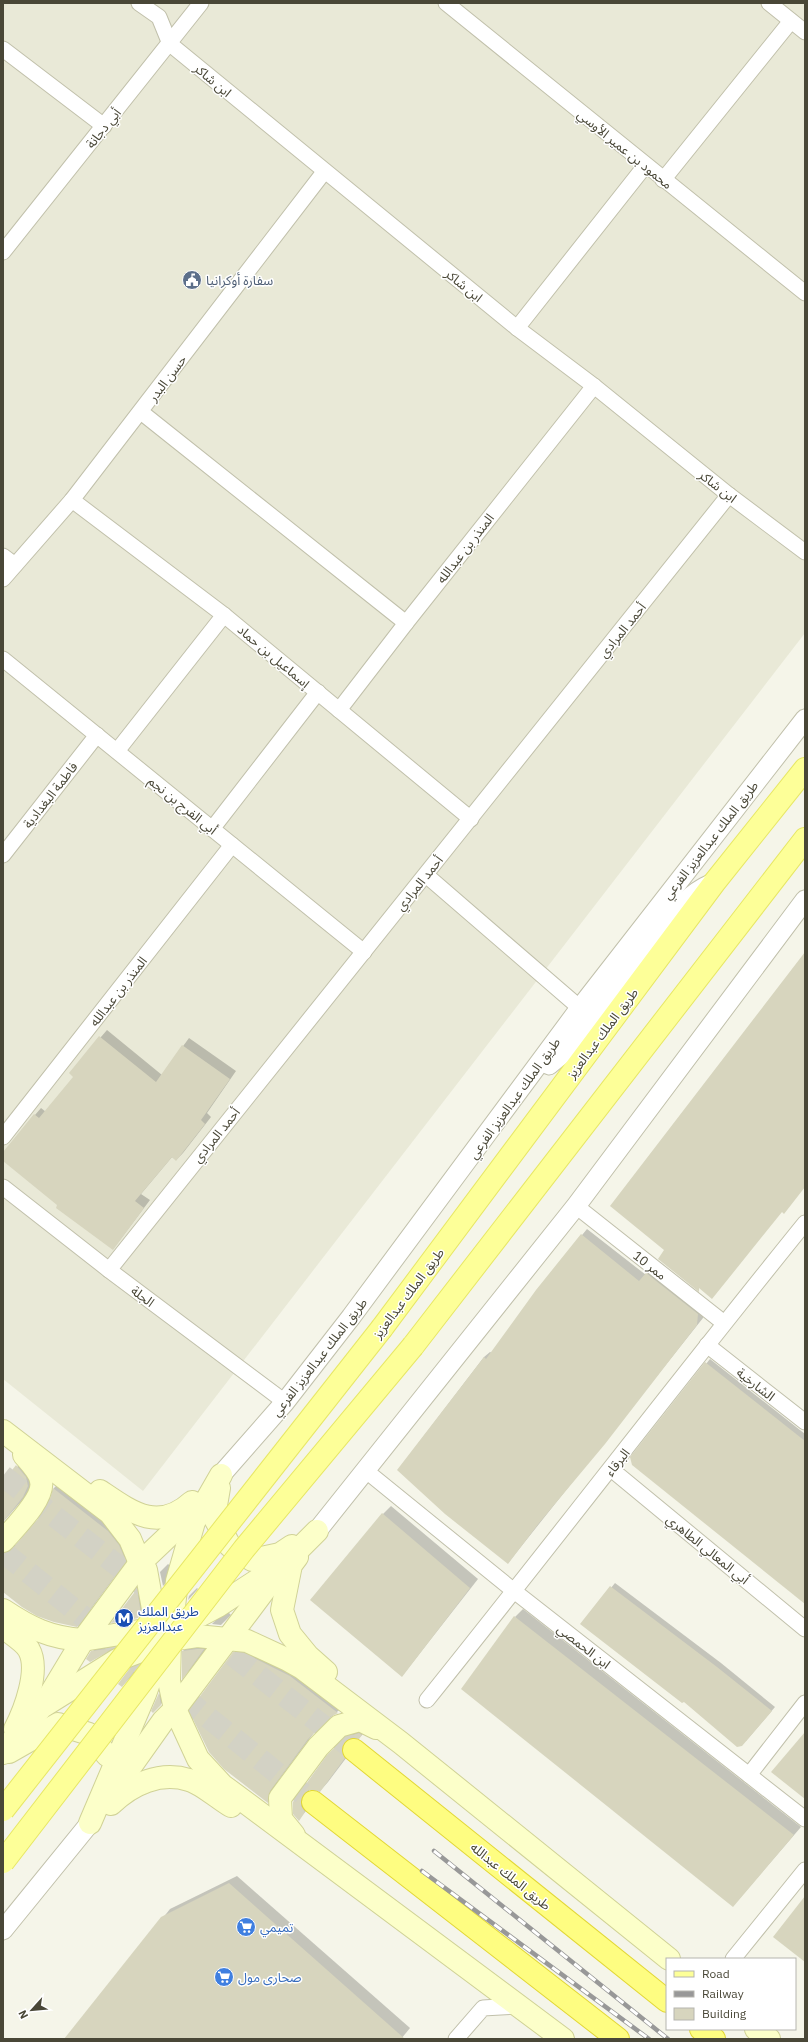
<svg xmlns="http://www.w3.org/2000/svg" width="808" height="2042" viewBox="0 0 808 2042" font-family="'IBM Plex Sans','Noto Sans Arabic',sans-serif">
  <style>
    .residential { fill: #e9e9d7 }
    .shadow { fill: #0003 }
    .building { fill: #d7d5be }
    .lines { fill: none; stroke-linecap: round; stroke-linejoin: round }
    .trunk-tunnel { stroke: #d3d2c5; stroke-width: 22; stroke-dasharray: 22 11; stroke-linecap: butt }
    .minor-casing { stroke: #c1c0ab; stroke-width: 17 }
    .tertiary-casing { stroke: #c1c0ab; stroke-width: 21 }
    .secondary-casing { stroke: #d0d296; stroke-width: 24 }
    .primary-casing { stroke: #e7e765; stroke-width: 24 }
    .trunk-casing { stroke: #e2d736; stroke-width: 24 }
    .minor { stroke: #fff; stroke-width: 15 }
    .tertiary { stroke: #fff; stroke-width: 19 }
    .secondary { stroke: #fcffc9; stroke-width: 22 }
    .primary { stroke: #fdff98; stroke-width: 22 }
    .trunk { stroke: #fefd81; stroke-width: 22 }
    .rail-casing { stroke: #989898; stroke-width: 4.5 }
    .rail { stroke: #fff; stroke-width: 3; stroke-dasharray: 9; stroke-linecap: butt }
    .primary-bridge-casing { stroke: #e7e765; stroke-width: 24; stroke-linecap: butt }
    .primary-bridge { stroke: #fdff98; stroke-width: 22 }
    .labels { text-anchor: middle; stroke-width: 3; stroke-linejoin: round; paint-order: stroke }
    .street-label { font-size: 13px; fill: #494737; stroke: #fff }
    .service-label { font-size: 13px; fill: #4e5e75; stroke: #fff; text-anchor: start }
    .transit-label { font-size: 13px; fill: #164399; stroke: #fff; text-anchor: start }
    .shop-label { font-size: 13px; fill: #366cbe; stroke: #fff; text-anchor: start }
  </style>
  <rect width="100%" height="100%" fill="#f5f5e9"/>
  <polygon class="residential" points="3,3 805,3 805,633 143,1491 3,1379"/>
  <g class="shadow">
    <polygon points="107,1030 162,1075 189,1038 236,1071 207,1113 211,1117 183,1153 176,1160 172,1157 141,1194 150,1200 113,1249 3,1159 3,1154 35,1115 41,1108 46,1112 75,1077 70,1073"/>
    <polygon points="587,1229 646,1275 653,1268 703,1308 703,1318 508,1563 398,1470 484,1357 490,1352 492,1353 537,1290"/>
    <polygon points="710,1359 805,1434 805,1603 631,1458"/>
    <polygon points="25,1458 36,1477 26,1496 3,1522 3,1483"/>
    <polygon points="62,1480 133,1552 85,1617 77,1626 3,1591 3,1542 9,1546 16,1545 45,1512 51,1500 54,1488"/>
    <polygon points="391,1506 478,1579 402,1676 383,1514"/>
    <polygon points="168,1564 173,1568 170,1578 163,1586 160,1572"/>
    <polygon points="145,1582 146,1609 137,1618 114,1621"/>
    <polygon points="615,1583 721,1663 775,1707 746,1741 684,1701 582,1624"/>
    <polygon points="197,1588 198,1589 188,1600 189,1596"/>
    <polygon points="523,1609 801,1827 733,1906 515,1617"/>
    <polygon points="228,1612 231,1615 221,1625 212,1624 219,1617"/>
    <polygon points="120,1640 114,1647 90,1661 92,1652 100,1644"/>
    <polygon points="211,1642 190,1670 183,1677 183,1651 191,1643"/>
    <polygon points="242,1644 345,1705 316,1730 278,1781 276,1794 268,1802 234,1653"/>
    <polygon points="145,1659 130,1678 122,1686 131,1669 140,1660"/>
    <polygon points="167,1686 169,1696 153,1712 160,1693"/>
    <polygon points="355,1729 367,1730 359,1738 350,1737 353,1749 328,1782 320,1791 309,1789 309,1798 313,1803 299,1819 294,1802 328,1756"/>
    <polygon points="237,1876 410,2028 401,2039 66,2039 170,1909"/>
  </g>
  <g class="building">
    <polygon points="805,952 805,1187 784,1214 782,1212 712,1299 699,1288 699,1292 658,1259 664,1250 610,1206"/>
    <polygon points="99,1036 156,1082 182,1045 230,1079 201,1120 205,1124 176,1161 172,1157 135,1201 144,1208 113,1250 56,1208 57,1205 3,1161 3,1152 34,1114 39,1118 73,1077 69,1073"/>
    <polygon points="581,1234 639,1281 646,1273 698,1314 697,1325 605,1444 539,1523 508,1564 445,1514 397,1470 484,1357 486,1359 536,1290"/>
    <polygon points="705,1362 805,1441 805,1604 632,1465 630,1457"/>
    <polygon points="16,1465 26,1477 28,1486 23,1497 3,1522 3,1482"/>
    <polygon points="53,1488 108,1531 119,1545 126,1561 77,1627 54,1622 37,1616 22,1607 3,1592 3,1553 12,1549 37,1520 49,1502"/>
    <polygon points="382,1513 470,1588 402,1677 310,1600"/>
    <polygon points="610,1586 717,1667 772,1711 742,1746 737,1747 684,1702 682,1703 580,1624"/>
    <polygon points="137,1589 141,1614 138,1618 111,1623"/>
    <polygon points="514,1616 794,1835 733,1907 461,1689"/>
    <polygon points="115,1648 90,1662 86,1659 91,1651"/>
    <polygon points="197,1649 204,1649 182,1680 182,1651"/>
    <polygon points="233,1652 244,1653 290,1676 338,1713 330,1717 308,1739 270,1791 268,1803 224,1769 209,1752 189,1711"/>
    <polygon points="139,1665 122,1687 118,1684 130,1668"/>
    <polygon points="159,1693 161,1705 153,1713 151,1711"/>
    <polygon points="805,1732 805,1799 771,1772"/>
    <polygon points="359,1733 362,1735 359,1739 350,1738 344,1743 342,1748 345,1758 320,1792 309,1790 303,1795 301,1801 301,1806 305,1812 299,1821 293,1814 293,1802 327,1755 346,1737"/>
    <polygon points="229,1883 405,2039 64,2039 161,1917"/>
    <polygon points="805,1896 805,1962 773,1937"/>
  </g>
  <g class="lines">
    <g class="trunk-tunnel">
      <polyline points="3,1476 145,1587"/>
      <polyline points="3,1552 313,1802"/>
      <polyline points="207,1635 354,1750"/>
    </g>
    <defs>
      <g id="minor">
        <polyline points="139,3 159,17 170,44 517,328 594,386 729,495 805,552"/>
        <polyline points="446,3 805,293"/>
        <polyline points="769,3 805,32"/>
        <polyline points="3,49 104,126"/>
        <polyline points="663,180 791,21"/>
        <polyline points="3,252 201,3"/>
        <polyline points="517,328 645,166"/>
        <polyline points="141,412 406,623"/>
        <polyline points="72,500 224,615 471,819"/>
        <polyline points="3,556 15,565"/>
        <polyline points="3,579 72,500 324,172"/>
        <polyline points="3,659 364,952"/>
        <polyline points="339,710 406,623 594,386"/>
        <polyline points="117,751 224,615"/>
        <polyline points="212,829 318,692"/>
        <polyline points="3,855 97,735"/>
        <polyline points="426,875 580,1008"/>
        <polyline points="3,1137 232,845"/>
        <polyline points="3,1187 109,1270 285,1402"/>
        <polyline points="576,1206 724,1323"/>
        <polyline points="109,1270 729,495"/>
        <polyline points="707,1345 805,1422"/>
        <polyline points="611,1469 805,1629"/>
        <polyline points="365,1470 514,1591 805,1819"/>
        <path d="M427,1700C554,1542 677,1381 805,1223"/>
        <polyline points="749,1775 805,1703"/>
        <polyline points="733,1959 805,1870"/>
        <polyline points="456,2039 483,2008 516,2006"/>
      </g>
      <g id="tertiary">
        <path d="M549,1065L561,1055C592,1017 621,978 652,940C670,919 685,895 711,884"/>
        <polyline points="221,1475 285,1402 351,1317 580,1008 805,719"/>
        <polyline points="317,1531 576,1206 805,900"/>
        <polyline points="3,1930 90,1823"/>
      </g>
      <g id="secondary">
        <polyline points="3,1431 110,1513 130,1539 140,1563 146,1570 157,1631"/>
        <polyline points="221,1475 194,1522 177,1581 170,1640 169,1681 175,1709 198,1759 222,1785 563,2039"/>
        <polyline points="219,1488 214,1517 230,1546 252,1560 280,1554 292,1546"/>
        <path d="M100,1491C131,1512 158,1533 192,1502"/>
        <path d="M3,1541C14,1528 45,1498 41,1481C40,1472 30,1462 24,1455"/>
        <polyline points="297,1557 291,1565 282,1610 290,1634 308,1656 326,1672"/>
        <path d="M3,1610C30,1628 50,1638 83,1640L157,1628L201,1615L218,1606L287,1561L317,1531"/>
        <path d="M3,1627C10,1633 25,1642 29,1650C40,1670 25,1710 15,1729"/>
        <polyline points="45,1703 83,1640 140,1563 179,1526 194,1506"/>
        <polyline points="9,1752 58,1724 89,1734 107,1755"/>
        <polyline points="3,1753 22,1728 42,1707 117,1660 170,1640 197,1636 247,1641 286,1659 302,1668 401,1743 669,1959"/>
        <polyline points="114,1790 163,1721 175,1709 275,1576"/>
        <path d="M111,1804C132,1784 160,1771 189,1780C201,1783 219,1799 231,1806"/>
        <polyline points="90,1823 145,1694 154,1669"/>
        <polyline points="294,1835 281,1819 280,1798 318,1747 339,1726 360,1720 376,1728"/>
        <polyline points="756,2029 769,2039"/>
      </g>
      <g id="primary">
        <polyline points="382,1328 714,883 805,769"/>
        <polyline points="413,1346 805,839"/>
      </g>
      <g id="trunk">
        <polyline points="354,1750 667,2001"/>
        <polyline points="313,1802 618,2039"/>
        <polyline points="701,2029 714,2039"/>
      </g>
    </defs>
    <use href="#minor" class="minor-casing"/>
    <use href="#tertiary" class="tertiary-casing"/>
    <use href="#secondary" class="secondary-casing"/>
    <use href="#primary" class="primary-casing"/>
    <use href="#trunk" class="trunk-casing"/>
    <use href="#minor" class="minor"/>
    <use href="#tertiary" class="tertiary"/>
    <use href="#secondary" class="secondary"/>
    <use href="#primary" class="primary"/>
    <use href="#trunk" class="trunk"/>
    <defs>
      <g id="rail">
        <polyline points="434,1851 668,2039"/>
        <polyline points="422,1871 649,2039"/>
      </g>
    </defs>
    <use href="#rail" class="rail-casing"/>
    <use href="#rail" class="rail"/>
    <defs>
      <g id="primary-bridge">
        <polyline points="3,1810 382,1328"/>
        <polyline points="3,1862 244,1549 413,1346"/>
      </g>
    </defs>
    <use href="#primary-bridge" class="primary-bridge-casing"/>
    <use href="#primary-bridge" class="primary-bridge"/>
  </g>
  <defs>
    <symbol id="civic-disc" viewBox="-11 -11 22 22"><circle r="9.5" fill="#5c6f8a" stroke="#fff"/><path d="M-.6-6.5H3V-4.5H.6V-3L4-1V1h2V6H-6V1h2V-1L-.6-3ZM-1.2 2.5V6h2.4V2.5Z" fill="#fff"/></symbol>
    <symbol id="metro-disc" viewBox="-11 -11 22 22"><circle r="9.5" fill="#1a4fb4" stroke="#fff"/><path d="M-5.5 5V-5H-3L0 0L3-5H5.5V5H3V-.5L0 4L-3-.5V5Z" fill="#fff"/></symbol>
    <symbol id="supermarket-disc" viewBox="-11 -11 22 22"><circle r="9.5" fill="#3f7fe0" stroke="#fff"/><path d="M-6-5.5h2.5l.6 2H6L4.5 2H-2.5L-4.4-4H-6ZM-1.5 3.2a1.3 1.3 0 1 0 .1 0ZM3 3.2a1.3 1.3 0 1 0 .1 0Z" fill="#fff"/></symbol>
  </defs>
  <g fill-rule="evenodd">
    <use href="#civic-disc" x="181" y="269" width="22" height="22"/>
    <use href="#metro-disc" x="113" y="1607" width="22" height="22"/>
    <use href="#supermarket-disc" x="235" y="1916" width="22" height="22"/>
    <use href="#supermarket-disc" x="213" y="1966" width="22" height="22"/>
  </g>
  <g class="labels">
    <g class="street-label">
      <text transform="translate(213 80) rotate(40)" y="5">ابن شاكر</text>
      <text transform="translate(103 128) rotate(-51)" y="5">أبي دجانة</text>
      <text transform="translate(625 149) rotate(39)" y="5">محمود بن عمير الأوسي</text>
      <text transform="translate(464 285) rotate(39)" y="5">ابن شاكر</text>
      <text transform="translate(167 378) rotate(-53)" y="5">حسن البدر</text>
      <text transform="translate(718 486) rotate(38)" y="5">ابن شاكر</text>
      <text transform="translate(465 548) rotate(-52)" y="5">المنذر بن عبدالله</text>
      <text transform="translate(622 630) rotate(-51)" y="5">أحمد المرادي</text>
      <text transform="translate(274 656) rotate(40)" y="5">إسماعيل بن حماد</text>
      <text transform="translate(50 795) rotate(-52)" y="5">فاطمة البغدادية</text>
      <text transform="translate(183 805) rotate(39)" y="5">أبي الفرج بن نجم</text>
      <text transform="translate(710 840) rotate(-52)" y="5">طريق الملك عبدالعزيز الفرعي</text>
      <text transform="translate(419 883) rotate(-51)" y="5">أحمد المرادي</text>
      <text transform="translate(118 991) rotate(-52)" y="5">المنذر بن عبدالله</text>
      <text transform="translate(602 1033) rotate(-53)" y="5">طريق الملك عبدالعزيز</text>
      <text transform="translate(514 1098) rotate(-54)" y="5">طريق الملك عبدالعزيز الفرعي</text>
      <text transform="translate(216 1135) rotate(-51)" y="5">أحمد المرادي</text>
      <text transform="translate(650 1265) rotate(38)" y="5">ممر 10</text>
      <text transform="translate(408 1293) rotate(-53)" y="5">طريق الملك عبدالعزيز</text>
      <text transform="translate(143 1296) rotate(37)" y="5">الجلة</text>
      <text transform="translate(319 1357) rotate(-52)" y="5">طريق الملك عبدالعزيز الفرعي</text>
      <text transform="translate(756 1384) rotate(38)" y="5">الشارخية</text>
      <text transform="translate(617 1462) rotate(-52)" y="5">البرقاء</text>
      <text transform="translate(708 1549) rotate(39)" y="5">أبي المعالي الطاهري</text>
      <text transform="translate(584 1646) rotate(38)" y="5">ابن الحمصي</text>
      <text transform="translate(511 1876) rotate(39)" y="5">طريق الملك عبدالله</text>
    </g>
    <g class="service-label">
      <text x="206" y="285">سفارة أوكرانيا</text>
    </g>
    <g class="transit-label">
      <text x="138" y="1616">طريق الملك<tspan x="138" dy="15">عبدالعزيز</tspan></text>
    </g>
    <g class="shop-label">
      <text x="260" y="1932">تمیمي</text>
      <text x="238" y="1982">صحارى مول</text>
    </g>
  </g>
  <rect width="808" height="2042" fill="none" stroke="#494737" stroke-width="8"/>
  <rect x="666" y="1958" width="130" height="72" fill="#ffffff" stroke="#b6b5af"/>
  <rect x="674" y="1971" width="20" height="6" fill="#fdff98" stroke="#b6b5af"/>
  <text x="702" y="1978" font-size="12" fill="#494737">Road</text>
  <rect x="674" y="1991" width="20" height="6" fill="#989898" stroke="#b6b5af"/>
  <text x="702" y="1998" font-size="12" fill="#494737">Railway</text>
  <rect x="674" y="2008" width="20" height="12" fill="#d7d5be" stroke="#b6b5af"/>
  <text x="702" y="2018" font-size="12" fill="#494737">Building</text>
  <g transform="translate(32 2010) rotate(243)" stroke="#ffffff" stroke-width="3" paint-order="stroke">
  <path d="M0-3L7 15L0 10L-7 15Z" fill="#494737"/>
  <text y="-6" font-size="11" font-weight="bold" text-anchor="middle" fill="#494737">N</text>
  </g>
</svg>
